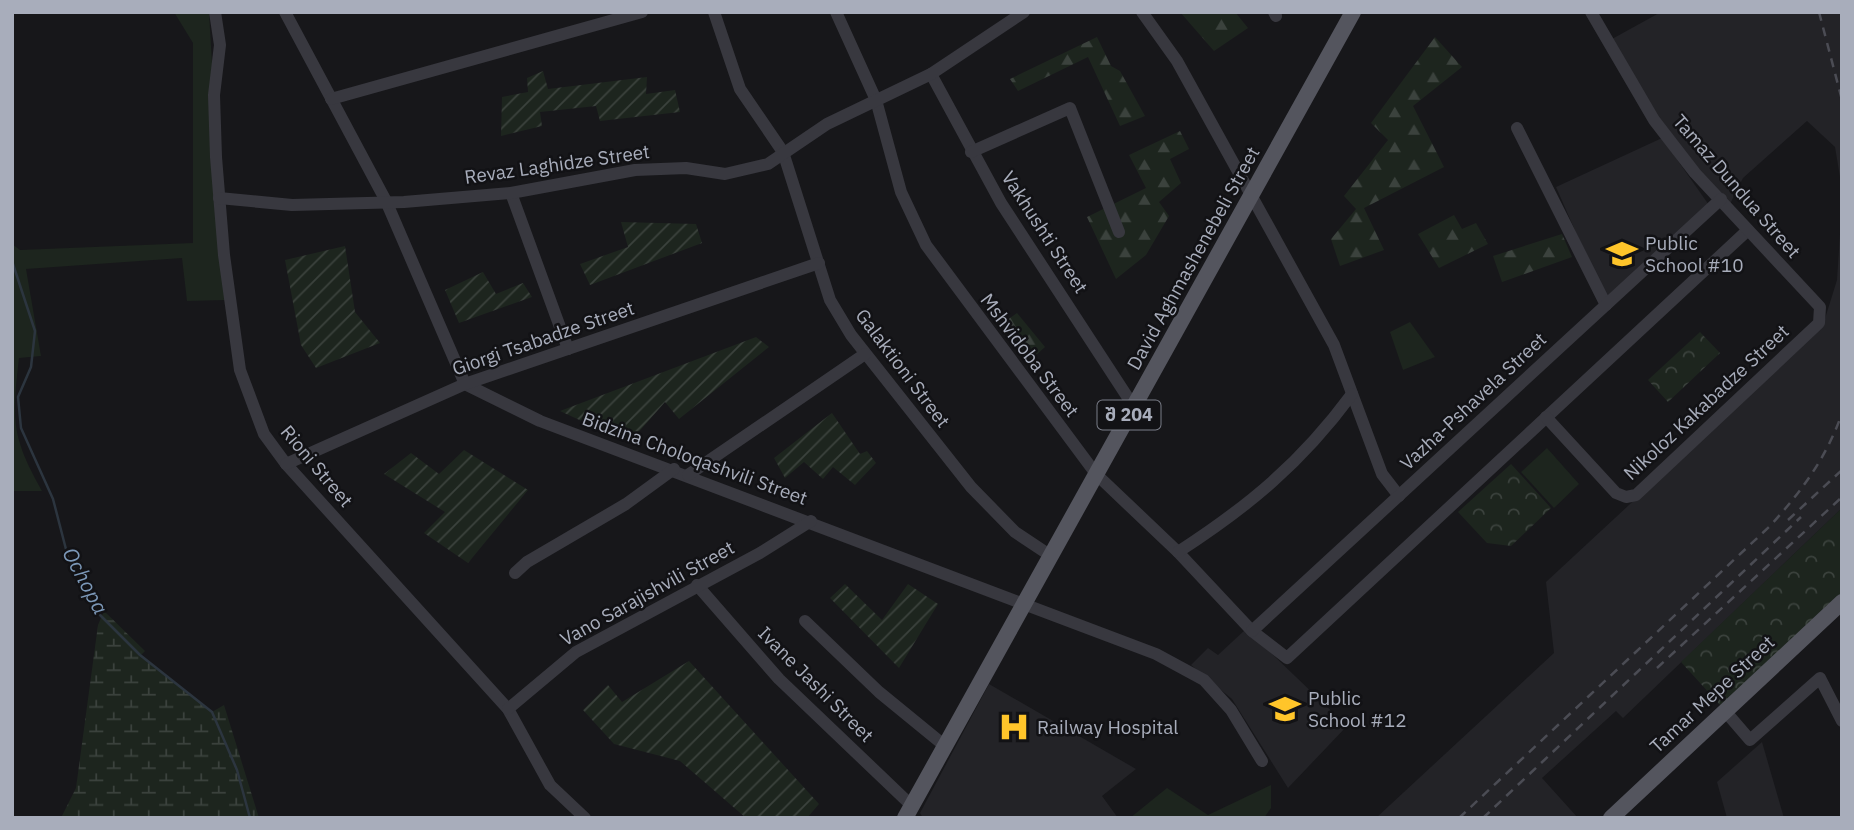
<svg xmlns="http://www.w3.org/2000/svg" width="1854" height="830" viewBox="0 0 1854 830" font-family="'IBM Plex Sans','Noto Sans Georgian',sans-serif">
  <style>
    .built { fill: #232327 }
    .grass { fill: #1d251e }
    .forest { fill: url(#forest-firs) }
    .wetland { fill: url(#wetland-marsh) }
    .park { fill: url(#park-crowns) }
    .garden { fill: url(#garden-furrows) }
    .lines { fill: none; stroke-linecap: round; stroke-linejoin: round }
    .stream { stroke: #2c353f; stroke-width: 2.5 }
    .minor { stroke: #38383f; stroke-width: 12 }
    .major { stroke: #54555e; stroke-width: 16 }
    .rail { stroke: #4b4c54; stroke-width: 2.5; stroke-dasharray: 9 7; stroke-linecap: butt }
    .labels { text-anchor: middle; stroke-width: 5; stroke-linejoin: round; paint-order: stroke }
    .shield { fill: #121215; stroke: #7b7e89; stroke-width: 2 }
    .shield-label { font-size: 18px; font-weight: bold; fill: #a8adbb }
    .street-label { font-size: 19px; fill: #a8adbb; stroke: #121215 }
    .poi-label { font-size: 19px; fill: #a8adbb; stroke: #121215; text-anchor: start }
    .water-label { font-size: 21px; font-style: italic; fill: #7c98b8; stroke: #121215 }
  </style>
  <defs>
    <pattern id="forest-firs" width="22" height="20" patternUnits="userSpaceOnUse" patternTransform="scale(1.75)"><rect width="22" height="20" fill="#1d251e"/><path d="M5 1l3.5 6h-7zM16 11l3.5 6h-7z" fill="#3b423d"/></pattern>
    <pattern id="wetland-marsh" width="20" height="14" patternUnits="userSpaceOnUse" patternTransform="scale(1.75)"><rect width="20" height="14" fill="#1d251e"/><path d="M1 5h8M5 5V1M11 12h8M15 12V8" fill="none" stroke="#3b423d"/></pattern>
    <pattern id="park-crowns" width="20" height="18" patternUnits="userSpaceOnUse" patternTransform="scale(1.75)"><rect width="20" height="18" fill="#1d251e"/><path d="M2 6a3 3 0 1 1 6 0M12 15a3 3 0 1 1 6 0" fill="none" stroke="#3b423d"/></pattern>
    <pattern id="garden-furrows" width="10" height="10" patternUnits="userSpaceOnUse" patternTransform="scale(1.75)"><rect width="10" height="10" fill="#1d251e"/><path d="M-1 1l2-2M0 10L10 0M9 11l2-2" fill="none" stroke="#3b423d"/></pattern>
  </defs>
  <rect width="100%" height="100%" fill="#17171a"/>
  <g class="built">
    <polygon points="1661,12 1842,12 1842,189 1835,147 1807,121 1743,178 1730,204 1712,189 1657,117 1612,39"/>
    <polygon points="1662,138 1711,208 1606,301 1556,187"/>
    <polygon points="1842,203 1842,508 1623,718 1616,711 1542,778 1578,818 1376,818 1554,653 1546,582 1823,325 1837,280"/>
    <polygon points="1246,629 1347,726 1288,788 1232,699 1191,665 1208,648 1218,655"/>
    <polygon points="989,684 1136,769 1102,796 1118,818 923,818 920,813"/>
    <polygon points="1762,742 1784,818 1727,818 1717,782"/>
  </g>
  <g class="grass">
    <path d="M174,12H209L226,300L187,301L182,258L26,269L41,356L19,358C12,420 11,436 42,491H12V244L20,250L193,243V43Z"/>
    <polygon points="1410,322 1435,357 1403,370 1390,332"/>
    <polygon points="1547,448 1579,484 1554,508 1521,472"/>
    <polygon points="1271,785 1271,808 1264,818 1130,818 1167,788 1208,815"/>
  </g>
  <g class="forest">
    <polygon points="1180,12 1235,12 1248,28 1214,51"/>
    <polygon points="1097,37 1111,66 1120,71 1145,116 1120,126 1088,57 1018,91 1010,79"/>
    <polygon points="1435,37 1462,67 1413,106 1444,167 1364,208 1384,250 1340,266 1331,239 1356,209 1344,196 1388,140 1371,123"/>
    <polygon points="1180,131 1189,149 1170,159 1181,183 1159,202 1169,216 1146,255 1116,279 1087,217 1146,188 1129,155"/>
    <polygon points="1454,215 1462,229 1476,223 1488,244 1439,268 1418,234"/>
    <polygon points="1562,234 1572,257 1502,282 1493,256"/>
    <polygon points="1017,313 1045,347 1026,364 1000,325"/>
  </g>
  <polygon class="wetland" points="104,611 145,651 140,656 212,712 224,705 259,818 61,818 76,788 98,625"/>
  <g class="park">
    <polygon points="1700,332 1720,353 1668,402 1648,380"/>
    <polygon points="1511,464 1551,508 1511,546 1487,543 1458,512"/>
    <polygon points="1842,508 1842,594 1721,706 1681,662"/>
  </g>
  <g class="garden">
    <polygon points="543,71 548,89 647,77 646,94 675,90 680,112 600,121 596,106 540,112 542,126 501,136 502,97 528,92 527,78"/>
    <polygon points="621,222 696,224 702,243 590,285 580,264 628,247"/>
    <polygon points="345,246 355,312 380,343 316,368 301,345 285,260"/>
    <polygon points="483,272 496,294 523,283 532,297 459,323 445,290"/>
    <polygon points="756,337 769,347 679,419 665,402 629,443 560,411"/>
    <polygon points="832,413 860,454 867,451 876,463 855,485 833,467 823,479 804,462 785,478 774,458"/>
    <polygon points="464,450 528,490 468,563 424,533 445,512 384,474 411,453 439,474"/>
    <polygon points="845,584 882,620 908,584 938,604 899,668 830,598"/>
    <polygon points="689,661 819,804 807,818 746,818 680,761 614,744 583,710 608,685 622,702"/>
  </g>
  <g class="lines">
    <polyline class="stream" points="12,261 35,331 31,367 18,397 21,428 53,499 68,557 98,613 140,655 212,712 237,770 250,818"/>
    <g class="minor">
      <polyline points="215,12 220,45 214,95 216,157 224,255 240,370 264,434 286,464 508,709 550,785 585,818"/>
      <polyline points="285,12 386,201 465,384 540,421 1156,654 1204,680 1231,710 1262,761"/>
      <polyline points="714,12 740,89 783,152 830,300 851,335 971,487 1015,532 1051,556"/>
      <polyline points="836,12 876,100 901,192 926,245 1096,474 1178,552 1252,631 1287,658 1748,230"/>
      <polyline points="1142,12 1177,61 1334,345 1382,474 1399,496"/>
      <polyline points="1274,12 1276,16"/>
      <polyline points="931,74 1001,203 1134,407"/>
      <polyline points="331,99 642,12"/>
      <polyline points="1517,128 1606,305"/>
      <polyline points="971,152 1070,108 1119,232"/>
      <polyline points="511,193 568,349"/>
      <polyline points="219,198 292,205 404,202 511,193 635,170 686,168 725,174 768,164 827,124 931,74 1024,12"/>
      <polyline points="1546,417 1616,493 1626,497 1636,495 1819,323 1820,307 1695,173 1654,120 1591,12"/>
      <polyline points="286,464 465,384 819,263"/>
      <polyline points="688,475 865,354"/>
      <path d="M1178,552C1249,506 1301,463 1352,394"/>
      <polyline points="515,573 527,562 626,504 674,469"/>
      <polyline points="697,585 779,679 912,806"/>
      <polyline points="805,621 879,692 945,746"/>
      <polyline points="1252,631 1721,199"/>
      <polyline points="508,709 576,652 760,553 811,521"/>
      <polyline points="1725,711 1750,740 1820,678 1842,721"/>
    </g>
    <g class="major">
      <polyline points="905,818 1353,12"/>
      <polyline points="1611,818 1842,602"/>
    </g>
    <g class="rail">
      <polyline points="1819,12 1842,100"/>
      <polyline points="1788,520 1842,470"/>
      <polyline points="1657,668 1842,497"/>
      <path d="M1459,818L1770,526C1801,492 1827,457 1842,413"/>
      <polyline points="1483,818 1801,517"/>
    </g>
  </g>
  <defs>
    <symbol id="school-bare" viewBox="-9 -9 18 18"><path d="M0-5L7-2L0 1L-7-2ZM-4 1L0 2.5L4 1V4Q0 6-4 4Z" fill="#ffc52a" stroke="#121215" stroke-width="2.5" paint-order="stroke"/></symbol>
    <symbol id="hospital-bare" viewBox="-9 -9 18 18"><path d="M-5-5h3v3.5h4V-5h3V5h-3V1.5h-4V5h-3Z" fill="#ffc52a" stroke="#121215" stroke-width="2.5" paint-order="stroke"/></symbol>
  </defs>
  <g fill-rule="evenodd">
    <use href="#school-bare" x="1600" y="232" width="44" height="44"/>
    <use href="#school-bare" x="1263" y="687" width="44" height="44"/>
    <use href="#hospital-bare" x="992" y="705" width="44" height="44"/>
  </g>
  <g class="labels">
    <rect class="shield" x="1097.5" y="400.5" width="63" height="29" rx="5"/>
    <g class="shield-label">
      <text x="1129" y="421">შ 204</text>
    </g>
    <g class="street-label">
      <text transform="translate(557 164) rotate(-8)" y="7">Revaz Laghidze Street</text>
      <text transform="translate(1737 186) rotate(49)" y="7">Tamaz Dundua Street</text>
      <text transform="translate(1045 232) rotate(57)" y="7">Vakhushti Street</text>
      <text transform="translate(1193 258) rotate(-61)" y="7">David Aghmashenebeli Street</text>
      <text transform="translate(543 338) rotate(-19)" y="7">Giorgi Tsabadze Street</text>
      <text transform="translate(1030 355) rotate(53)" y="7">Mshvidoba Street</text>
      <text transform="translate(903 368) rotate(53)" y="7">Galaktioni Street</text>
      <text transform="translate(1473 401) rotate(-43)" y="7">Vazha-Pshavela Street</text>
      <text transform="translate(1706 402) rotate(-43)" y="7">Nikoloz Kakabadze Street</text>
      <text transform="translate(695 458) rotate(20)" y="7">Bidzina Choloqashvili Street</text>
      <text transform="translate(317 466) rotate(50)" y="7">Rioni Street</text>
      <text transform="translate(647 593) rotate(-29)" y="7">Vano Sarajishvili Street</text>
      <text transform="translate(816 684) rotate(45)" y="7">Ivane Jashi Street</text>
      <text transform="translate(1712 694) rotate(-43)" y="7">Tamar Mepe Street</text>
    </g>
    <g class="poi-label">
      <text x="1645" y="250">Public<tspan x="1645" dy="22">School #10</tspan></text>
      <text x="1308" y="705">Public<tspan x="1308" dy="22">School #12</tspan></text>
      <text x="1037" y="734">Railway Hospital</text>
    </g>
    <g class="water-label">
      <text transform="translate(85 581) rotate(62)" y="7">Ochopa</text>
    </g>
  </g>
  <rect width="1854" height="830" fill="none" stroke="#a8adbb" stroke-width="28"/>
</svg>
